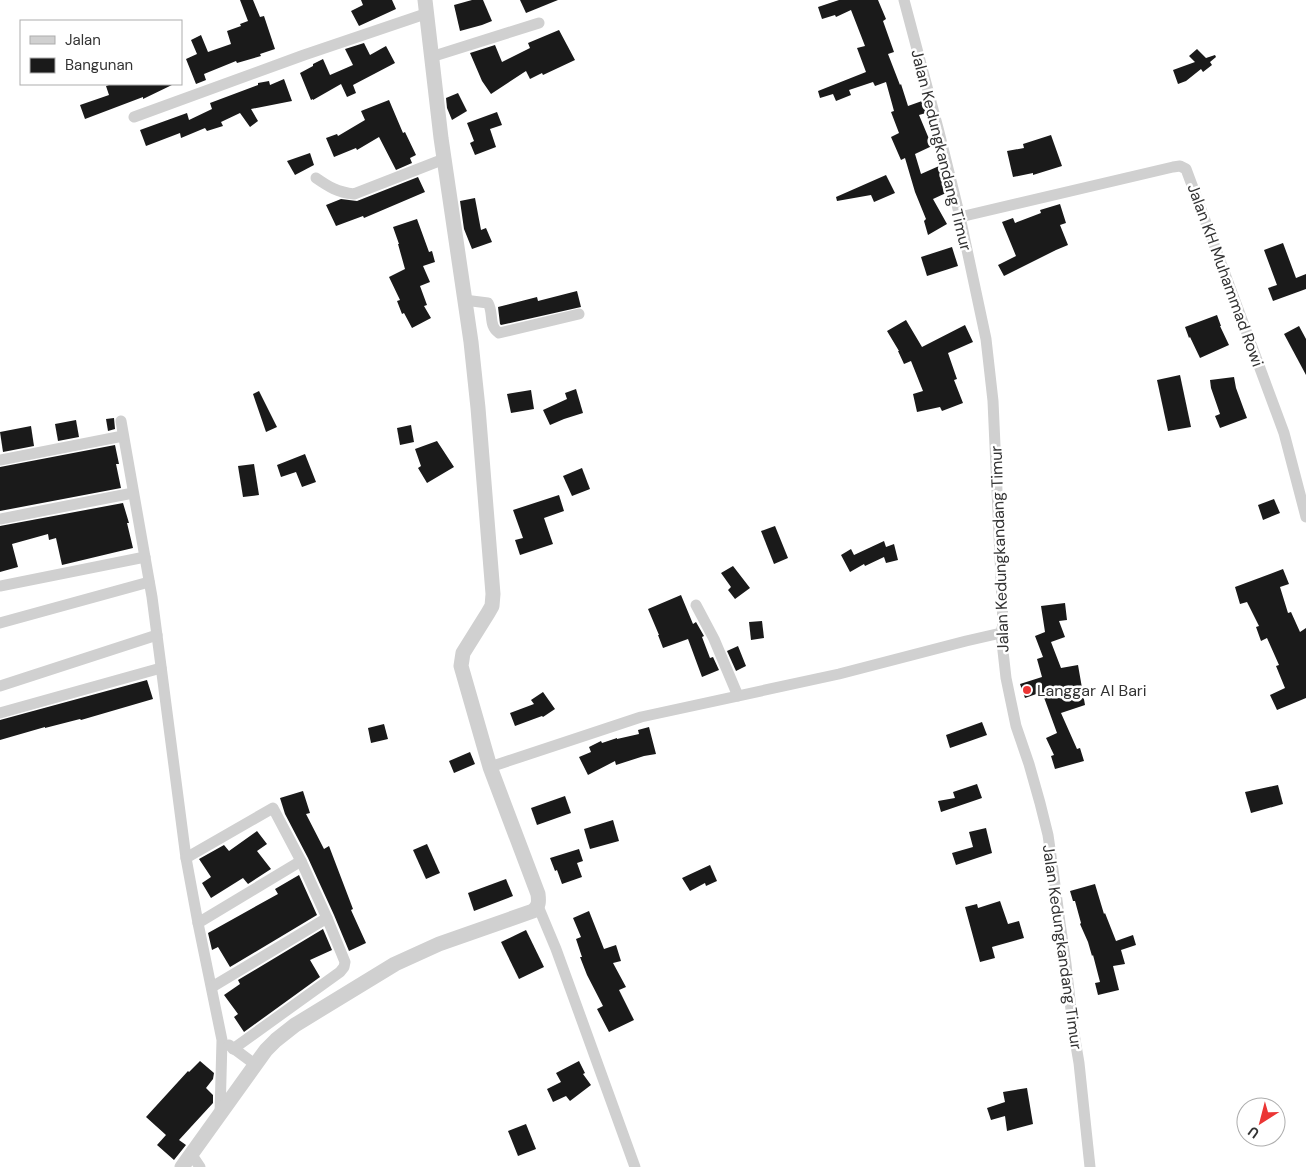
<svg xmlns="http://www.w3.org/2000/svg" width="1306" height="1167" viewBox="0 0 1306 1167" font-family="'DM Sans',sans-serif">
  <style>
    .building { fill: #1a1a1a }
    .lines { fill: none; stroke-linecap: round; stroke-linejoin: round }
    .minor { stroke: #d0d0d0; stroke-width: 11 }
    .tertiary { stroke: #d0d0d0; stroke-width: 15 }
    .poi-dot { fill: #eb3534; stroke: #fff; stroke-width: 2 }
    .labels { text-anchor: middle; stroke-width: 5; stroke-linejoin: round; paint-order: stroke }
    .street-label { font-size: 16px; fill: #333; stroke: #fff }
    .poi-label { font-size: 16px; fill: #333; stroke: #fff; text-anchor: start }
  </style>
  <rect width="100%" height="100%" fill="#fff"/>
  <g class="building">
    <polygon points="240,0 253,0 260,17 264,16 275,49 260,54 261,56 237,63 236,61 204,74 206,80 196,84 186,59 197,54 191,40 201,35 208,52 231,44 227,31 241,26 240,24 248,21"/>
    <polygon points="361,0 392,0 396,9 359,26 351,11 363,5"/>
    <polygon points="472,0 483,0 492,21 482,25 460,31 454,5"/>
    <polygon points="520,0 558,0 526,13"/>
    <polygon points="839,0 878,0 886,19 883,21 894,52 888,54 900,85 901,84 908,106 922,101 926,113 919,115 932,146 915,154 921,174 939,166 946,193 933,199 947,224 928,235 924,221 926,219 915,192 905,158 901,160 891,137 899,133 891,112 894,111 886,82 875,86 873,82 849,90 851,95 836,101 833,94 820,98 818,91 866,72 857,48 865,46 851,10 836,17 835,15 822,19 818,7"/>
    <polygon points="559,30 575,60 543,75 542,73 530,79 526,71 491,94 482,81 470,53 495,45 502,62 530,48 528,43"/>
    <polygon points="364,43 370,55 386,46 395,63 353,85 356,93 347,97 341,84 313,100 313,99 311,100 300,73 313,66 313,64 323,59 330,75 353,65 345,49"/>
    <polygon points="1197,49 1206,58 1215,55 1216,57 1210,62 1212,65 1203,72 1201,69 1186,81 1178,84 1173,70 1195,62 1189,56"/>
    <polygon points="284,79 292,101 251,109 258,121 250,127 240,113 221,122 223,126 207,131 205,128 181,138 180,133 146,146 140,130 187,113 189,120 212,109 210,103 258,85 258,83 269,81 270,85"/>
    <polygon points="112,84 174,84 143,99 143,97 85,119 80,105 109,95 106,86"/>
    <polygon points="458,93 467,111 452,120 447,108 446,98"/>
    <polygon points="389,100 403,133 405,132 416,155 410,158 412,163 396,170 379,137 357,150 356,148 334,157 326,138 337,134 338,136 365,120 361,111"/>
    <polygon points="497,112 502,125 490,129 496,147 475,155 470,143 474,141 467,123"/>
    <polygon points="1051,135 1062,166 1033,175 1033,173 1013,177 1007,151 1024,148 1023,144"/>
    <polygon points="310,153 314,165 295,175 287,161"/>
    <polygon points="886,175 895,193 874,202 871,195 837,201 836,197"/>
    <polygon points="418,177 425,192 364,218 363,216 336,226 326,205 341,199 357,201"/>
    <polygon points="475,198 481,230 486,228 492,242 472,249 464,229 460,201"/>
    <polygon points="1060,204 1066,223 1060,225 1068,245 1056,250 1004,276 998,265 1016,256 1002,222 1013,218 1015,223 1041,213 1040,210"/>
    <polygon points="417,219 429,252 432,251 435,262 423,266 430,282 420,286 427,305 424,306 431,318 412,328 404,313 402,314 397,301 400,300 389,277 405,269 398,244 399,244 393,227"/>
    <polygon points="1283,243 1296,278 1306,274 1306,289 1273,301 1268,288 1277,285 1264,250"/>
    <polygon points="952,247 958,266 927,276 921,257"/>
    <polygon points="577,291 581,307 501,325 500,324 498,307 537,297 538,301"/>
    <polygon points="1217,315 1221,326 1220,326 1229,345 1200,358 1190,337 1189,338 1185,327"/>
    <polygon points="906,320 922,347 965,325 973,342 948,353 957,379 954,380 963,403 942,411 940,407 917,412 913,394 923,391 911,361 904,364 898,351 899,351 887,331"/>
    <polygon points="1299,326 1306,339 1306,375 1284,334"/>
    <polygon points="1180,375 1191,427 1168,431 1157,380"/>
    <polygon points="1234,377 1236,388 1247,418 1220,428 1215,416 1220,414 1211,388 1210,380"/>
    <polygon points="576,389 583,413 564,419 550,425 543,410 567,399 565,393"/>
    <polygon points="531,390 534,409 511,413 507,394"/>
    <polygon points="259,391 277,427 266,432 253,394"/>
    <polygon points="114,418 115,429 108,431 106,419"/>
    <polygon points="76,420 79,437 58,441 55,424"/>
    <polygon points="411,425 414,442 400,445 397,428"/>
    <polygon points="31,426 34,446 3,452 0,432"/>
    <polygon points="437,441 454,467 427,483 418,468 421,466 415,449"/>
    <polygon points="115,445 119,464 116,464 121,488 0,511 0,467"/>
    <polygon points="305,454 316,482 302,487 296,472 281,477 277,465"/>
    <polygon points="254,464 259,495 243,497 238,466"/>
    <polygon points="582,468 590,489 572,496 563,476"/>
    <polygon points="559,495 564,511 544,518 553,544 520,555 515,540 523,538 513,510"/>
    <polygon points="1274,499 1280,513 1263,520 1258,505"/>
    <polygon points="123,503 129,523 127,523 133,548 62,565 56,538 49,540 48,534 12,544 18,567 0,572 0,526"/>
    <polygon points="775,526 788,558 774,564 761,531"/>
    <polygon points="884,541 886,547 894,544 898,560 886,563 884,557 865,566 864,564 850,572 841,555 851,549 854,555"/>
    <polygon points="733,566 750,588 735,599 728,590 731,587 721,573"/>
    <polygon points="1283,569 1289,584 1280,587 1288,613 1291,612 1300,632 1306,628 1306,698 1277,710 1270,695 1285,688 1276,666 1279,665 1267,638 1261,641 1256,627 1259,626 1247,602 1240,604 1235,587"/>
    <polygon points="681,595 693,624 696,622 704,636 702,637 710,658 713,657 719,670 702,677 688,639 663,648 658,635 659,635 648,609"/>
    <polygon points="1065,603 1067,620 1059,621 1065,637 1051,642 1061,668 1078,665 1085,705 1061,713 1077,749 1080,748 1084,761 1055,769 1051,756 1054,755 1046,738 1057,733 1042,692 1025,698 1020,684 1042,677 1037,659 1043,657 1035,636 1045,632 1041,606"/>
    <polygon points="762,621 764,638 751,640 749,622"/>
    <polygon points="738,646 746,666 736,671 727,651"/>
    <polygon points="147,680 153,699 81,720 80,719 45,728 45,727 0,740 0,720"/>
    <polygon points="543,692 555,709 543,717 542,716 515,726 510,713 534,704 531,700"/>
    <polygon points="982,722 987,735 950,748 946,735"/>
    <polygon points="384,724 388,739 371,743 368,728"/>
    <polygon points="649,727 656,754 644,756 616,765 615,761 588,775 579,757 591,752 589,747 601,741 602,743 617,738 617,739 639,734 638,730"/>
    <polygon points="470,752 475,764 454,773 449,761"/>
    <polygon points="977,784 982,798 941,812 938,801 955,798 953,792"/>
    <polygon points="1278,785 1283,804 1251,813 1245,792"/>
    <polygon points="303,791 310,813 306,814 324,849 329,846 353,909 351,910 366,943 349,951 334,915 308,858 285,814 280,798"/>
    <polygon points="565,796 571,813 537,825 531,808"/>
    <polygon points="613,820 619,841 590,849 584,829"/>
    <polygon points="986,828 992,853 956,865 952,853 973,847 969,832"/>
    <polygon points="257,831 267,844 257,851 271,869 248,884 243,878 211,898 202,883 211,877 199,859 224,845 229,851"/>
    <polygon points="427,844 440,873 426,879 413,850"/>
    <polygon points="579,849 583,861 577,863 582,877 562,884 557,870 555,871 550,858"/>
    <polygon points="710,865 717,881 706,886 705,883 690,891 682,878"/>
    <polygon points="299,875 317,915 230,967 218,947 212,950 208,933 278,894 275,889"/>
    <polygon points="506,879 513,896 474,911 468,893"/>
    <polygon points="1095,884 1104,914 1105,913 1116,941 1133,935 1136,945 1121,950 1125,964 1113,966 1119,990 1098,995 1095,983 1100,982 1093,955 1092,956 1088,942 1080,924 1081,923 1075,901 1073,901 1070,891"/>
    <polygon points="1000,901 1008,924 1019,921 1024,938 992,947 995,958 980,962 965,907 977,904 978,908"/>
    <polygon points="589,911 604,949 616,945 621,961 613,963 626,987 619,990 634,1020 609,1032 597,1009 603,1006 587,975 580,957 582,957 576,939 581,937 573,918"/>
    <polygon points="323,929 332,950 310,960 320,977 244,1032 234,1017 238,1014 224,995 240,984 238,980"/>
    <polygon points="526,930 544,967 519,979 501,942"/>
    <polygon points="200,1061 214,1073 213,1079 206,1088 213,1095 213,1103 179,1140 186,1145 174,1160 157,1145 166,1135 146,1117 188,1071 189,1072"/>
    <polygon points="579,1061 585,1073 583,1074 591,1085 570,1101 566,1096 553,1102 547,1089 561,1082 556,1073"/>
    <polygon points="1027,1088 1033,1124 1007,1131 1005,1116 991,1120 987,1108 1005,1102 1003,1092"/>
    <polygon points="526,1124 536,1149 518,1156 508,1131"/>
  </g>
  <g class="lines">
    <g class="minor">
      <polyline points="904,0 939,132 960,217 986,339 993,401 1003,624 1001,633 1006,678 1016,726 1029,764 1040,803 1048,835 1053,870 1060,923 1066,964 1073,1028 1079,1063 1090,1167"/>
      <polyline points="431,57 539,23"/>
      <polyline points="134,117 304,55 425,14"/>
      <path d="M316,178C329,187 337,192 354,194L444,159"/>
      <polyline points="960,217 1173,167 1180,166 1186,169 1284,433 1306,517"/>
      <path d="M464,300L488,303C494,313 488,326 499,333L579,314"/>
      <polyline points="121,421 152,597 186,858 198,923 222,1040 220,1114"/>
      <polyline points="0,460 123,436"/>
      <polyline points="0,519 133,493"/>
      <polyline points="0,586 145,557"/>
      <polyline points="696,605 714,639 738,696"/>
      <polyline points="0,623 149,582"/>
      <polyline points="0,686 157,635"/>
      <polyline points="0,713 161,668"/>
      <polyline points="490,767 641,717 839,674 966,641 1001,633"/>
      <polyline points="186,858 273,808 301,861 327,918"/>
      <polyline points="538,906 556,949 635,1167"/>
      <polyline points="198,923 301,861"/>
      <polyline points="212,987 327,918 345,962 344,967 340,972 233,1049"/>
      <polyline points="229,1045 256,1065"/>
      <polyline points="192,1155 200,1167"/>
    </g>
    <path class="tertiary" d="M182,1167L266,1050L276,1040L295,1025L395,964L439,944L533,911C539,906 539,902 538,894L490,767L461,666L463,653L488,613L492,606L493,594L478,408L471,342L441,138L425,0"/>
  </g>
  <circle class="poi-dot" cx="1027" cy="690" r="5"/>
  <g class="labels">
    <g class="street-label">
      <text transform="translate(942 150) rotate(76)" y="6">Jalan Kedungkandang Timur</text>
      <text transform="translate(1226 275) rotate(70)" y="6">Jalan KH Muhammad Rowi</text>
      <text transform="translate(999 549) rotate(-92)" y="6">Jalan Kedungkandang Timur</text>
      <text transform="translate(1063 947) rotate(82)" y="6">Jalan Kedungkandang Timur</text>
    </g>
    <g class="poi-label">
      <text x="1037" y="696">Langgar Al Bari</text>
    </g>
  </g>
  <rect x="20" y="20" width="162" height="65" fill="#ffffff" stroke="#adadad"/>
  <rect x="30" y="36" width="25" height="8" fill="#d0d0d0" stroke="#adadad"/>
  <text x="65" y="45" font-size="15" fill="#333333">Jalan</text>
  <rect x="30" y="58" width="25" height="15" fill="#1a1a1a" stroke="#adadad"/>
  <text x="65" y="70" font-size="15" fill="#333333">Bangunan</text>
  <g transform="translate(1261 1122) rotate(216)"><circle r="24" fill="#ffffff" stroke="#adadad"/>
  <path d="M0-4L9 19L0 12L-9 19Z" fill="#eb3534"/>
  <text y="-8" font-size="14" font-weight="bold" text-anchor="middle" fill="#333333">U</text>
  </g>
</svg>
